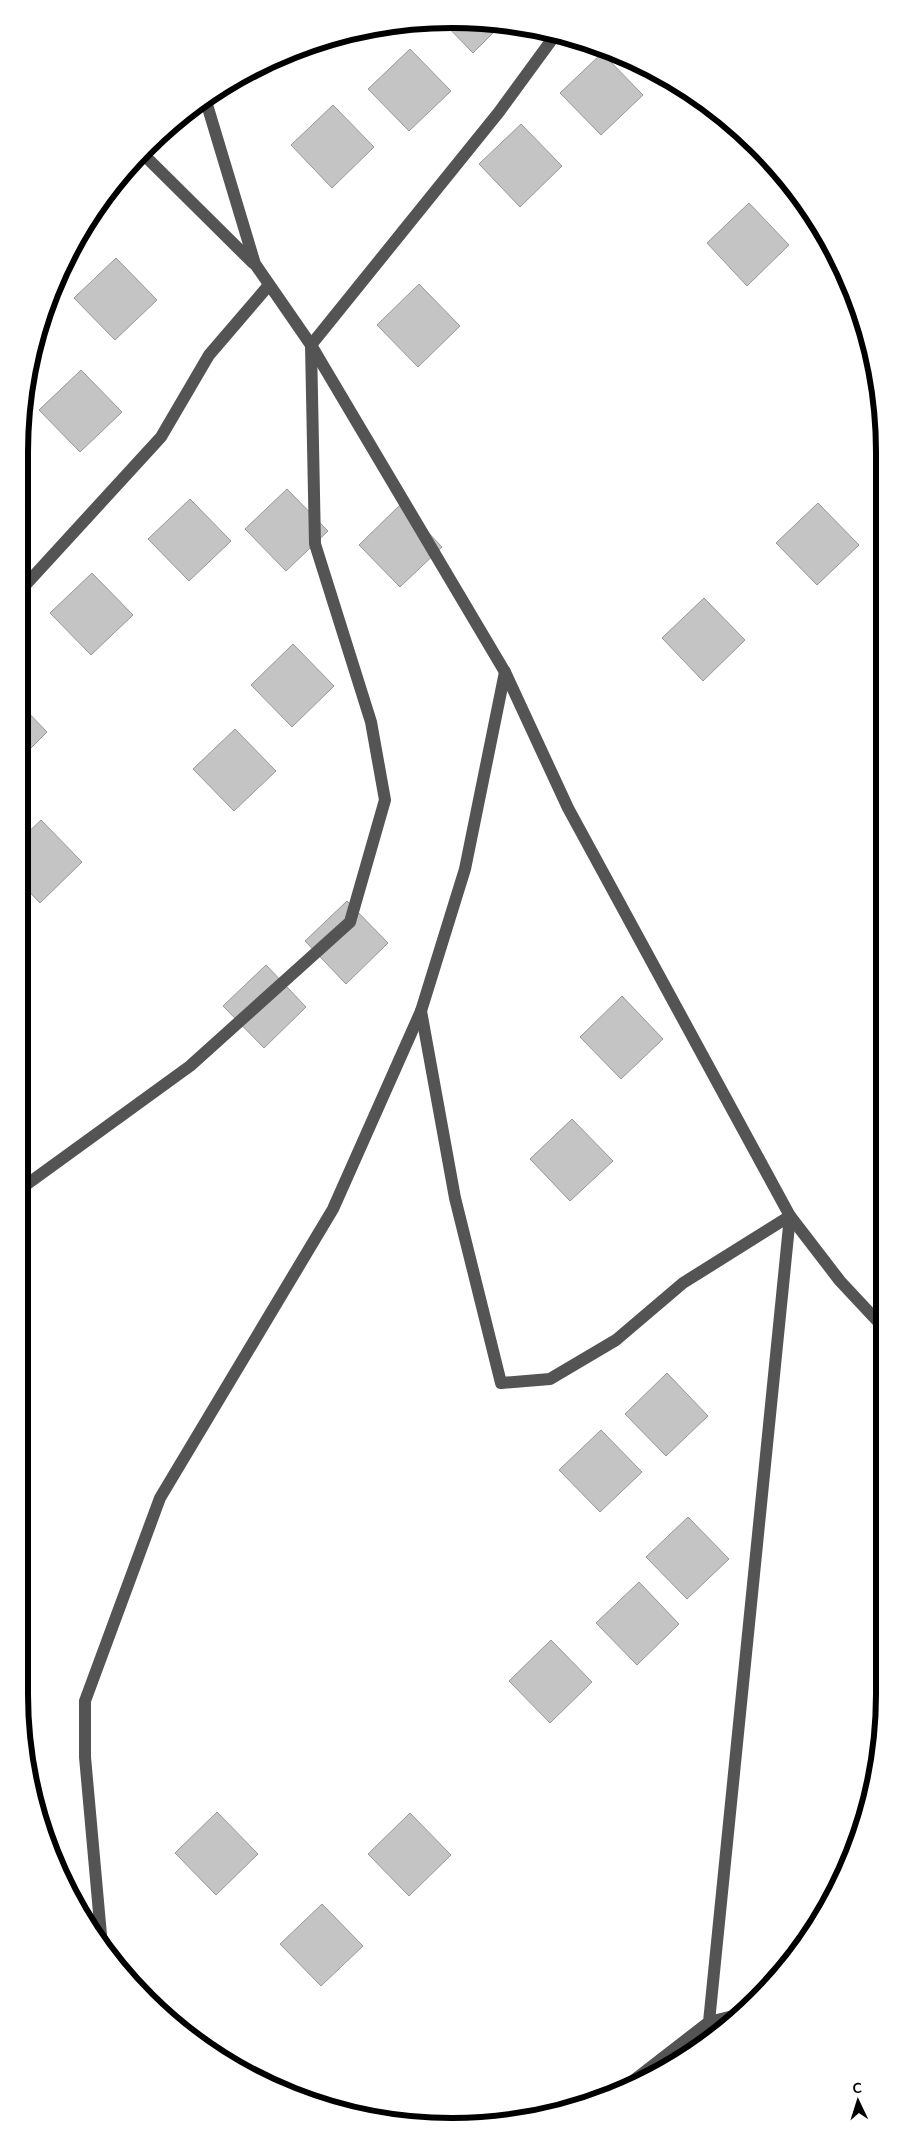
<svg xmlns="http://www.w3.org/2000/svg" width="903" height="2146" viewBox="0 0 903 2146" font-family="'Nunito Sans',sans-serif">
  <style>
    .building { fill: #c4c4c4; stroke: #989898 }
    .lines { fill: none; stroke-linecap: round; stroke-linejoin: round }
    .minor { stroke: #545454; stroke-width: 12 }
    .rim { fill: none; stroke: #000; stroke-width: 6 }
  </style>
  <rect width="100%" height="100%" fill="#fff"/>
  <g class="building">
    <polygon points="441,20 504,22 473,53"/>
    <polygon points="410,49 451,91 409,131 368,89"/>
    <polygon points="602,53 643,95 601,135 560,93"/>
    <polygon points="333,105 374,147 332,188 291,145"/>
    <polygon points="521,124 562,166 520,207 479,164"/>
    <polygon points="749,203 789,245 747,286 707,243"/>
    <polygon points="116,258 157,300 115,340 74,298"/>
    <polygon points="419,284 460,326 418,367 377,325"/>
    <polygon points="81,370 122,412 80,452 39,410"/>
    <polygon points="19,473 27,481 19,489"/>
    <polygon points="287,489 328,531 286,571 245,529"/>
    <polygon points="190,499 231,541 189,581 148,539"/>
    <polygon points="818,503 859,545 817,585 776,543"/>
    <polygon points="401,504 442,547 400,587 359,545"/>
    <polygon points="92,573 133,615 91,655 50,613"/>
    <polygon points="704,598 745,640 703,681 662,638"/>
    <polygon points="293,644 334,686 292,727 251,685"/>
    <polygon points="19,703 47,732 19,760"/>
    <polygon points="235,729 276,771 234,811 193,769"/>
    <polygon points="41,820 82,862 40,903 19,881 19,841"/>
    <polygon points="347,901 388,943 346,984 305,941"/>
    <polygon points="266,965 306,1007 264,1048 223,1006"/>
    <polygon points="622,996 663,1039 621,1079 580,1037"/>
    <polygon points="572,1119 613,1161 570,1201 530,1159"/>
    <polygon points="667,1373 708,1416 666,1456 625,1414"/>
    <polygon points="601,1430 642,1472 600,1512 559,1470"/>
    <polygon points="688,1517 729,1559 687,1599 646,1557"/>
    <polygon points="639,1582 679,1624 637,1665 596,1623"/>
    <polygon points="551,1640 592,1682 550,1723 509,1681"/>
    <polygon points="217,1812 258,1854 216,1895 175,1853"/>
    <polygon points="410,1813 451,1855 409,1896 368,1854"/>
    <polygon points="322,1904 363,1946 321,1986 280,1944"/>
  </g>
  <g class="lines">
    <g class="minor">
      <polyline points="205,98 255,264 311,345 505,672 568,808 790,1216 709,2022 629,2084"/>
      <polyline points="141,152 253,263"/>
      <polyline points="19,592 161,437 209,355 269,285"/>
      <polyline points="505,672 465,869 421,1011 455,1198 501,1383 550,1379 616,1340 683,1283 790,1216 840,1281 883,1327"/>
      <polyline points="19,1190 190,1066 350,922 385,800 371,722 315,544 311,345 499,112 556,34"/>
      <polyline points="102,1946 85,1757 85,1701 160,1498 333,1209 421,1011"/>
      <polyline points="709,2022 733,2016"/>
    </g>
  </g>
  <path d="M0 0H903V2146H0ZM452 28H452A424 424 0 0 1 876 452V1694A424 424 0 0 1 452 2118H452A424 424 0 0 1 28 1694V452A424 424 0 0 1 452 28Z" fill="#fff" fill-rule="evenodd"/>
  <path class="rim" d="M452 28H452A424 424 0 0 1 876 452V1694A424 424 0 0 1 452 2118H452A424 424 0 0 1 28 1694V452A424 424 0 0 1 452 28Z"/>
  <g transform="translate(858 2101) rotate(356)" stroke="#ffffff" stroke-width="4" paint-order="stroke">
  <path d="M0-4L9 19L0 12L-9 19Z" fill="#000000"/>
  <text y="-8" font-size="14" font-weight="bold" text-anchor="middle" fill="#000000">С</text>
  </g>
</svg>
